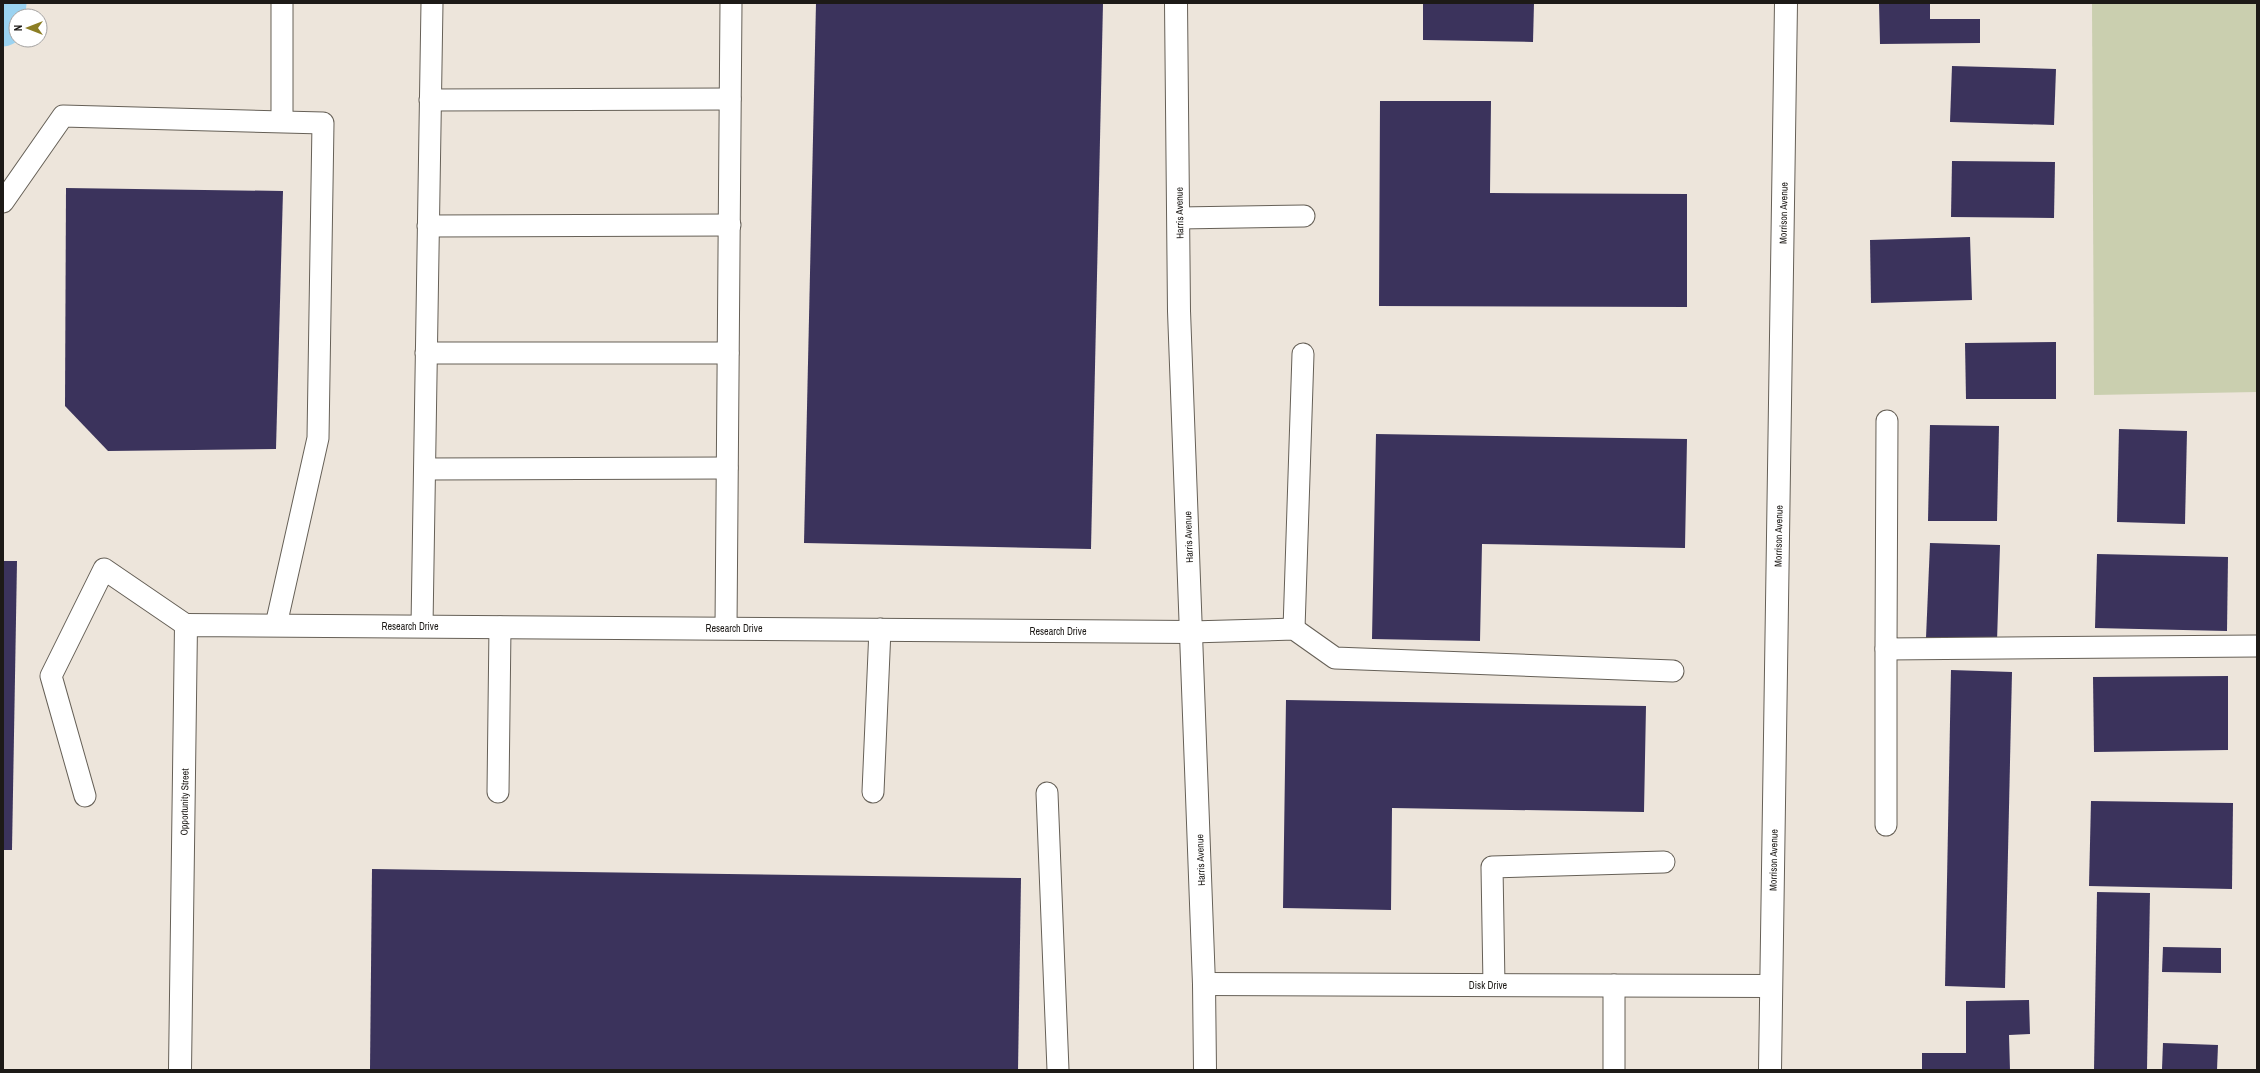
<svg xmlns="http://www.w3.org/2000/svg" width="2260" height="1073" viewBox="0 0 2260 1073" font-family="'Archivo Narrow',sans-serif">
  <style>
    .grass { fill: #cacfaf }
    .lines { fill: none; stroke-linecap: round; stroke-linejoin: round }
    .canal { stroke: #9bd3f1; stroke-width: 41 }
    .building { fill: #3b335c }
    .service-casing { stroke: #666057; stroke-width: 23 }
    .minor-casing { stroke: #666057; stroke-width: 24 }
    .service { stroke: #fff; stroke-width: 21 }
    .minor { stroke: #fff; stroke-width: 22 }
    .labels { text-anchor: middle; stroke-width: 4; stroke-linejoin: round; paint-order: stroke }
    .street-label { font-size: 10px; fill: #1d1a17; stroke: #fff }
  </style>
  <rect width="100%" height="100%" fill="#ede5db"/>
  <polygon class="grass" points="2092,3 2257,3 2257,392 2094,395"/>
  <g class="lines">
    <polyline class="canal" points="3,26 6,3"/>
  </g>
  <g class="building">
    <polygon points="816,3 1103,3 1091,549 804,543"/>
    <polygon points="1423,3 1534,3 1533,42 1423,40"/>
    <polygon points="1879,3 1930,3 1930,19 1980,19 1980,43 1880,44"/>
    <polygon points="1952,66 2056,69 2054,125 1950,122"/>
    <polygon points="1380,101 1491,101 1490,193 1687,194 1687,307 1379,306"/>
    <polygon points="1952,161 2055,162 2054,218 1951,217"/>
    <polygon points="66,188 283,191 276,449 108,451 65,406"/>
    <polygon points="1970,237 1972,300 1871,303 1870,240"/>
    <polygon points="2056,342 2056,399 1966,399 1965,343"/>
    <polygon points="1930,425 1999,426 1997,521 1928,521"/>
    <polygon points="2119,429 2187,431 2185,524 2117,522"/>
    <polygon points="1376,434 1687,439 1685,548 1482,544 1480,641 1372,639"/>
    <polygon points="1930,543 2000,545 1997,641 1926,638"/>
    <polygon points="2097,554 2228,557 2227,631 2095,628"/>
    <polygon points="3,561 17,561 12,850 3,850"/>
    <polygon points="1951,670 2012,672 2005,988 1945,986"/>
    <polygon points="2228,676 2228,750 2094,752 2093,677"/>
    <polygon points="1286,700 1646,706 1644,812 1392,808 1391,910 1283,908"/>
    <polygon points="2091,801 2233,803 2232,889 2089,886"/>
    <polygon points="372,869 1021,878 1018,1070 370,1070"/>
    <polygon points="2097,892 2150,893 2147,1070 2094,1070"/>
    <polygon points="2163,947 2221,948 2221,973 2162,972"/>
    <polygon points="2029,1000 2030,1034 2009,1035 2010,1070 1922,1070 1922,1053 1966,1053 1966,1001"/>
    <polygon points="2163,1043 2218,1045 2217,1070 2162,1069"/>
  </g>
  <g class="lines">
    <defs>
      <g id="service">
        <polyline points="430,100 730,99"/>
        <polyline points="282,121 282,3"/>
        <polyline points="3,202 63,116 323,123 318,438 276,625"/>
        <polyline points="1179,218 1304,216"/>
        <polyline points="428,226 730,225"/>
        <polyline points="426,353 728,353"/>
        <polyline points="1887,421 1886,649 2257,646"/>
        <polyline points="425,469 727,468"/>
        <polyline points="422,626 432,3"/>
        <polyline points="726,628 731,3"/>
        <polyline points="1294,629 1303,354"/>
        <polyline points="1191,632 1294,629 1335,658 1673,671"/>
        <polyline points="498,792 500,627"/>
        <polyline points="873,792 880,629"/>
        <polyline points="1047,793 1058,1070"/>
        <polyline points="85,796 51,676 104,569 186,625"/>
        <polyline points="1886,825 1886,649"/>
        <polyline points="1494,985 1492,867 1664,862"/>
        <polyline points="1614,985 1614,1070"/>
      </g>
      <g id="minor">
        <polyline points="1176,3 1179,311 1204,984 1205,1070"/>
        <polyline points="1204,984 1771,986"/>
        <polyline points="180,1070 186,625 1191,632"/>
        <polyline points="1770,1070 1786,3"/>
      </g>
    </defs>
    <use href="#service" class="service-casing"/>
    <use href="#minor" class="minor-casing"/>
    <use href="#service" class="service"/>
    <use href="#minor" class="minor"/>
  </g>
  <g class="labels">
    <g class="street-label">
      <text transform="translate(1179 213) rotate(-91)" y="4">Harris Avenue</text>
      <text transform="translate(1783 213) rotate(-89)" y="4">Morrison Avenue</text>
      <text transform="translate(1778 536) rotate(-89)" y="4">Morrison Avenue</text>
      <text transform="translate(1188 537) rotate(-92)" y="4">Harris Avenue</text>
      <text x="410" y="630">Research Drive</text>
      <text x="734" y="632">Research Drive</text>
      <text x="1058" y="635">Research Drive</text>
      <text transform="translate(184 802) rotate(-89)" y="4">Opportunity Street</text>
      <text transform="translate(1200 860) rotate(-92)" y="4">Harris Avenue</text>
      <text transform="translate(1773 860) rotate(-89)" y="4">Morrison Avenue</text>
      <text x="1488" y="989">Disk Drive</text>
    </g>
  </g>
  <rect width="2260" height="1073" fill="none" stroke="#1d1a17" stroke-width="8"/>
  <g transform="translate(28 28) rotate(270)"><circle r="19" fill="#ffffff" stroke="#a5a3a2"/>
  <path d="M0-3L7 15L0 10L-7 15Z" fill="#8c7e24"/>
  <text y="-6" font-size="11" font-weight="bold" text-anchor="middle" fill="#1d1a17">N</text>
  </g>
</svg>
